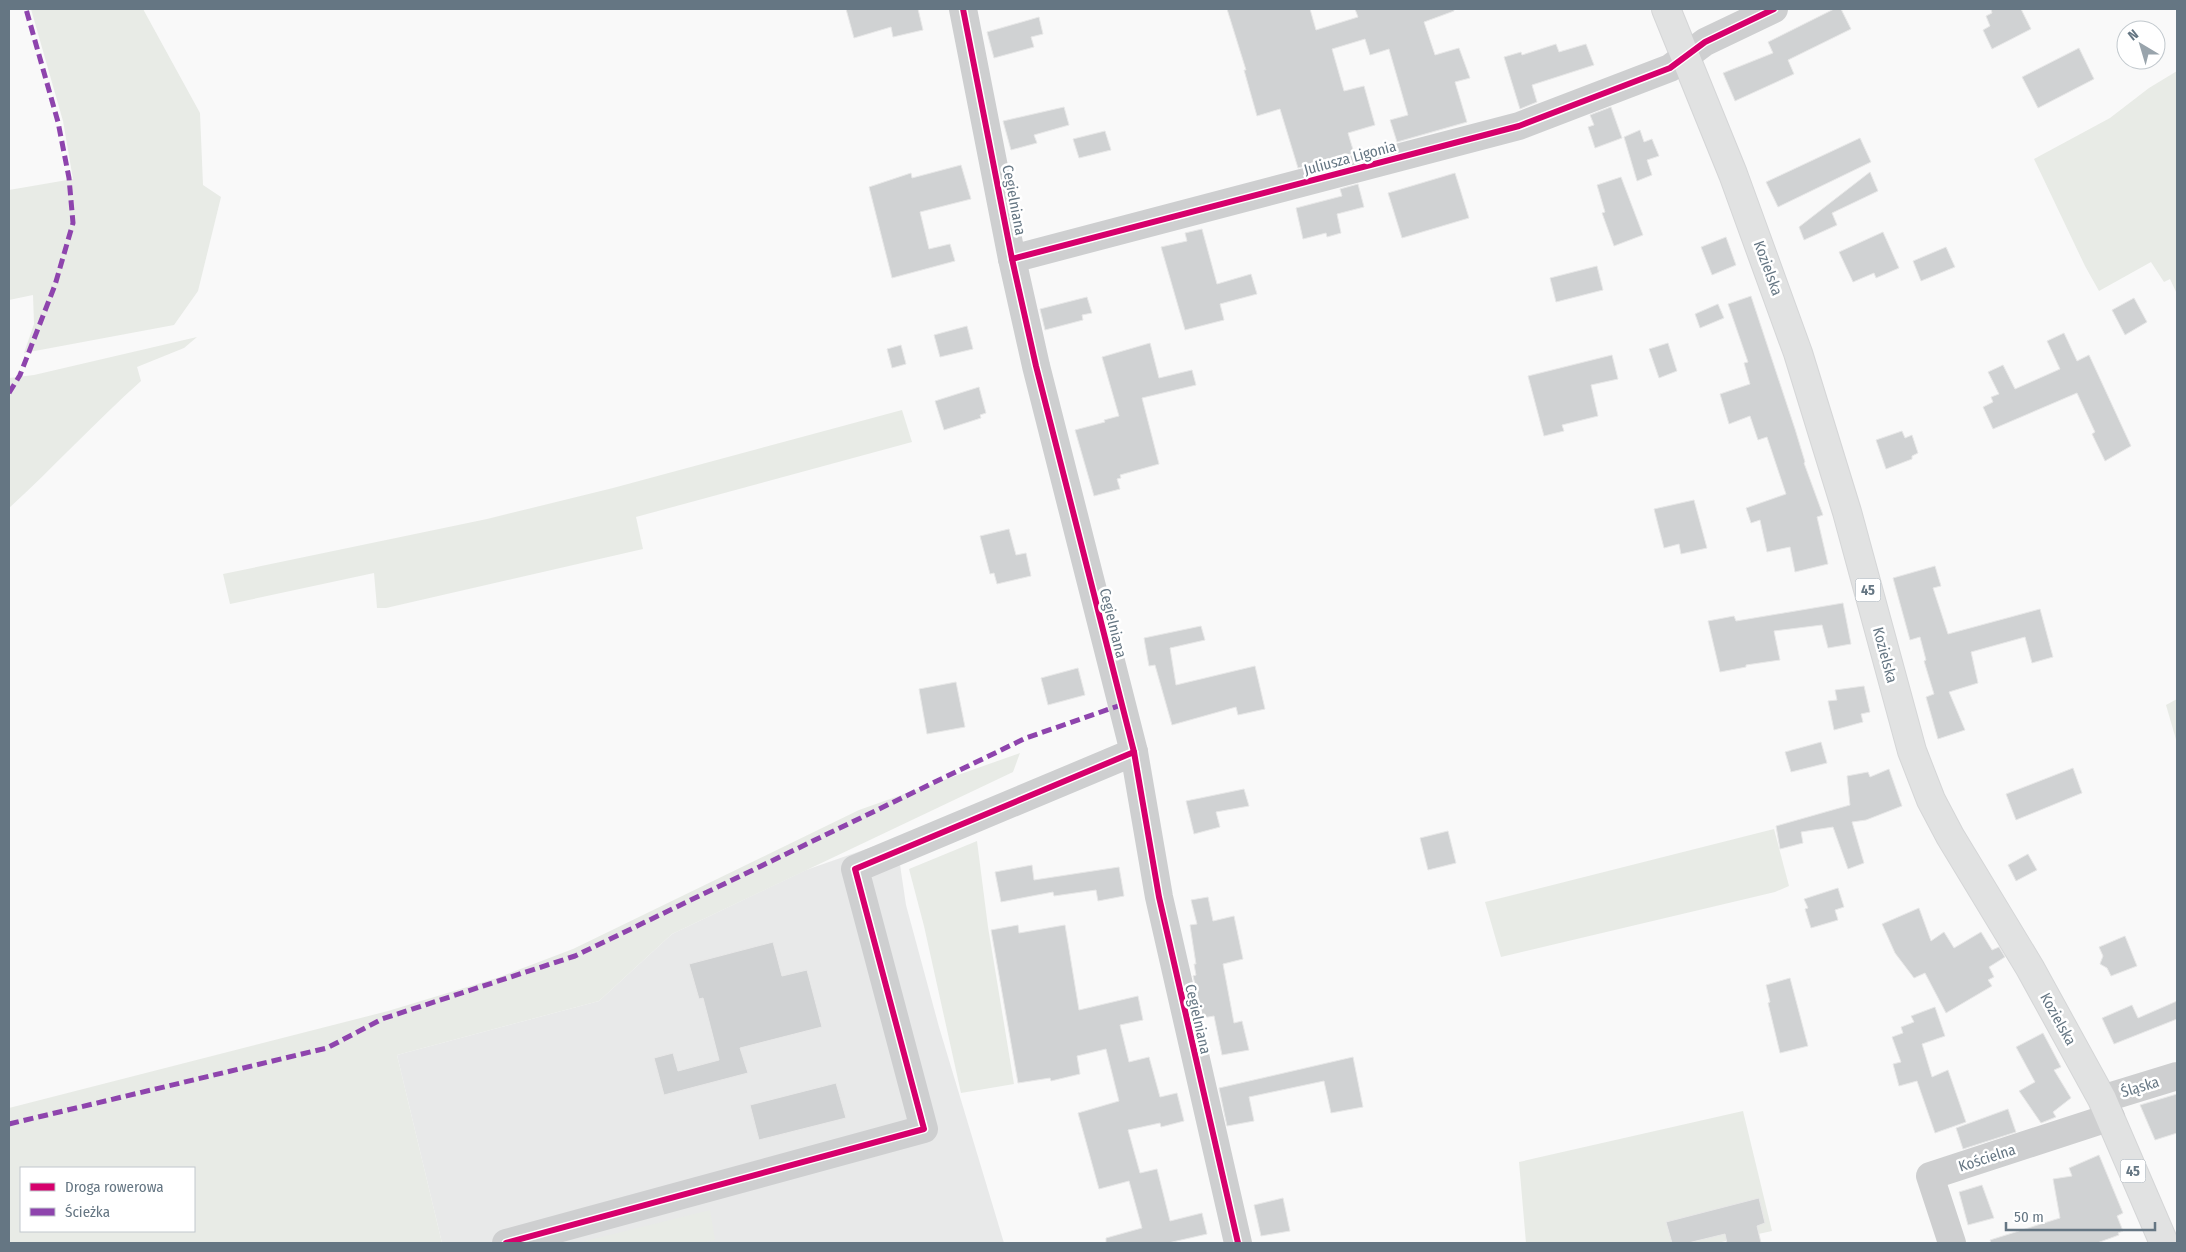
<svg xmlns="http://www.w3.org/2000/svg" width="2186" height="1252" viewBox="0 0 2186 1252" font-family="'Fira Sans Condensed',sans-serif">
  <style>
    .built { fill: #e8e9e9 }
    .green { fill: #e8ebe6; fill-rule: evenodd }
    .building { fill: #d0d2d3; stroke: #e8e8e8 }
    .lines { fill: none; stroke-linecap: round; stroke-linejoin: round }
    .major-casing { stroke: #d5d6d7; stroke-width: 30 }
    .minor { stroke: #cecfd0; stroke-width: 28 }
    .major { stroke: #e1e2e2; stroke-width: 28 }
    .quiet { stroke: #8e44ad; stroke-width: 5; stroke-dasharray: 10 5; stroke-linecap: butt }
    .cycleway-casing { stroke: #fff; stroke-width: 9 }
    .cycleway { stroke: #d6006c; stroke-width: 6 }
    .labels { text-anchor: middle; stroke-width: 5; stroke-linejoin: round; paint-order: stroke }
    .shield { fill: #fff; stroke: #939fa8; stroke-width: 1 }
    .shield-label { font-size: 14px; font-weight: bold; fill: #657683 }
    .street-label { font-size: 15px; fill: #657683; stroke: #fff }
  </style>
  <rect width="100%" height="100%" fill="#f9f9f9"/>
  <polygon class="built" points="875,846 899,858 906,905 939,1027 1004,1243 442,1243 397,1055 599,1001 672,934 806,870"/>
  <g class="green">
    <polygon points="31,9 143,9 200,113 203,185 221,197 198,291 174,325 24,353 34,324 33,295 9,300 9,190 73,179 63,121"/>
    <polygon points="2177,71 2177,294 2170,279 2164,282 2151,262 2099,291 2085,266 2034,159 2110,118 2149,88"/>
    <path d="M197,337L184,348L137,367L141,381C95,422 54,467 9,508V378L34,375Z"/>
    <polygon points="902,410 912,442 636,517 643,549 386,608 377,608 374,573 230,604 223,574 487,519 613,488"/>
    <polygon points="2177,699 2177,743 2166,705"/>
    <path d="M1020,753L1013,772L672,934L599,1001L397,1055L442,1243H9V1108L388,1011L497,978L573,949L859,810ZM21,1168H194V1231H21Z"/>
    <polygon points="1774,829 1789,886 1775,892 1501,957 1485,902"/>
    <polygon points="977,841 988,927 1014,1084 961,1093 924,926 909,869"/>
    <polygon points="1743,1111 1772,1231 1717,1243 1526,1243 1519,1162"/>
    <polygon points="710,1210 715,1240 701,1243 577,1243"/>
  </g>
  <g class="building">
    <polygon points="846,9 918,9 923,30 893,37 891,27 854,38"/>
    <polygon points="1227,9 1310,9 1316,30 1358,17 1355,9 1454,9 1454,11 1424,22 1435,55 1459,48 1470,78 1455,82 1467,122 1397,142 1390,120 1408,115 1389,49 1370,55 1365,39 1332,49 1344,91 1364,86 1375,125 1348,133 1354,153 1298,168 1280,109 1257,116 1244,70 1246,70"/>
    <polygon points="1834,9 1841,9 1851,29 1788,60 1794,74 1735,101 1723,73 1773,53 1768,42"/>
    <polygon points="1991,9 2021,9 2031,29 1992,49 1983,30 1990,26 1986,16 1992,13"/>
    <polygon points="1039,17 1043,34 1031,37 1034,47 994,58 987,32"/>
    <polygon points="1556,44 1559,52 1586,44 1594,65 1532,85 1537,102 1520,109 1504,57 1521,52 1522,55"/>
    <polygon points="2079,48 2094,79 2038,108 2022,77"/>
    <polygon points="1064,107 1069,125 1034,135 1037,143 1011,150 1003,121"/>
    <polygon points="1611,107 1622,138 1595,148 1588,127 1594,125 1590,115"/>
    <polygon points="1640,130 1644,142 1652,139 1659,156 1647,160 1652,175 1637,181 1624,137"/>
    <polygon points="1105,131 1111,150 1079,158 1073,139"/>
    <polygon points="1860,138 1871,162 1778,207 1766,182"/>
    <polygon points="961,165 971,199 920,212 929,249 950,244 955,261 892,278 869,187 911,173 912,178"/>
    <polygon points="1870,172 1878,191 1832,213 1837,225 1804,240 1799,227"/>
    <polygon points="1455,173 1469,218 1402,238 1388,193"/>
    <polygon points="1621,177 1643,235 1614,246 1602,213 1605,212 1597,185"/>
    <polygon points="1358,184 1364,207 1337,214 1341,233 1327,237 1326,233 1303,239 1296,208 1342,196 1340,189"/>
    <polygon points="1202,229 1217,284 1251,274 1257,294 1220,304 1224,320 1185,330 1161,247 1187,241 1185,233"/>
    <polygon points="1883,232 1899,268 1876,278 1874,273 1853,282 1839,252"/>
    <polygon points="1726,237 1736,265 1712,275 1701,247"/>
    <polygon points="1946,247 1955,267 1921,281 1913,261"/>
    <polygon points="1597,266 1603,290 1556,302 1550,278"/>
    <polygon points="1751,296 1795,429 1805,462 1804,463 1823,515 1817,517 1828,564 1795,572 1790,547 1767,552 1760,520 1751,523 1746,508 1786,494 1767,437 1758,440 1750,416 1729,424 1720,394 1750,384 1744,363 1748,362 1728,304"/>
    <polygon points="1087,297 1092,313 1082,315 1083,320 1045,330 1040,309"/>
    <polygon points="2134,298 2147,322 2125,335 2112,310"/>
    <polygon points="1718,304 1724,318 1700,328 1695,314"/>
    <polygon points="967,326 973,349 940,357 934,335"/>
    <polygon points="2064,333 2077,361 2089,355 2131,446 2105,461 2092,434 2095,432 2077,393 1993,429 1983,407 1993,402 1991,397 1999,394 1988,372 2003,365 2015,389 2060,369 2047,341"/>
    <polygon points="1150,343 1159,378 1192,370 1196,385 1142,398 1159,464 1120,475 1121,478 1117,479 1120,489 1094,496 1075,430 1105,422 1104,420 1119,416 1102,357"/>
    <polygon points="1668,343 1677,371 1659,378 1649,349"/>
    <polygon points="901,345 906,364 892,368 887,349"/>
    <polygon points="1612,355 1618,379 1591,385 1598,416 1562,425 1564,431 1544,436 1528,376"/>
    <polygon points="979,387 986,413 980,415 981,418 944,430 935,401"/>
    <polygon points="1902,431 1905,438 1912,435 1918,453 1912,456 1912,459 1886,469 1876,440"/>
    <polygon points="1694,500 1707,548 1681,554 1679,544 1664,548 1654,509"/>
    <polygon points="1009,529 1016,555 1026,553 1031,576 997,584 994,573 990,574 980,536"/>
    <polygon points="1935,566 1941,586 1933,588 1948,634 2040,609 2053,657 2032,663 2025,637 1971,652 1978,683 1949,692 1965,730 1938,739 1926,697 1934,694 1924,661 1926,660 1920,637 1910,640 1893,578"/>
    <polygon points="1843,603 1851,644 1828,648 1822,625 1774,631 1780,660 1746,665 1746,667 1720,672 1708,621 1734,616 1736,621"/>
    <polygon points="1201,626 1205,640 1170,648 1176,685 1255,666 1265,709 1238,715 1236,707 1172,725 1155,665 1149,666 1144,638"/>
    <polygon points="1078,668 1085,695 1048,705 1041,678"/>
    <polygon points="956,682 965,727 927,734 919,689"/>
    <polygon points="1864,686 1870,712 1861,714 1863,722 1834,730 1828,701 1837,700 1835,690"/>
    <polygon points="1821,742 1827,763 1791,772 1785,752"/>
    <polygon points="2073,768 2082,793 2016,820 2006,794"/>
    <polygon points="1889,769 1902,806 1866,820 1852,822 1864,863 1848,869 1833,827 1801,832 1803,843 1780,849 1776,826 1850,805 1847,776 1868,772 1870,777"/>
    <polygon points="1244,789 1249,806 1216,812 1220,827 1194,834 1186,801"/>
    <polygon points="1448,831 1456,863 1428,870 1420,838"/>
    <polygon points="2028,854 2037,870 2016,881 2008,865"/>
    <polygon points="1032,865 1034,880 1119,867 1124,896 1098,901 1096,890 1054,896 1053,892 1001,902 995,872"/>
    <polygon points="1838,888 1844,907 1835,910 1838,920 1811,928 1805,909 1808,908 1804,899"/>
    <polygon points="1208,897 1213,921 1234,916 1243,959 1223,964 1234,1023 1242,1021 1249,1050 1222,1055 1214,1016 1203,1018 1193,976 1196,975 1194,964 1196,964 1190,925 1197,924 1191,900"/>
    <polygon points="1919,908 1931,941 1944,932 1954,948 1981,932 1992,950 1999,947 2005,957 1989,967 1994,977 1988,980 1992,986 1946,1013 1925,973 1914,978 1895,953 1882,924"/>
    <polygon points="1018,925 1019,933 1065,925 1079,1010 1138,996 1143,1020 1120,1025 1129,1062 1149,1057 1160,1097 1177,1093 1184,1121 1161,1127 1160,1123 1128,1130 1140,1173 1157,1169 1170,1221 1202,1213 1207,1234 1168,1243 1106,1243 1106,1238 1142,1228 1129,1181 1099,1189 1078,1113 1119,1101 1106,1049 1077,1056 1080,1074 1051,1081 1050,1078 1018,1083 991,930"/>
    <polygon points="2125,936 2137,966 2111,976 2107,968 2100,964 2103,956 2099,947"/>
    <polygon points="773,942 782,976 807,970 822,1027 740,1048 748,1073 664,1095 654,1058 673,1053 678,1071 719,1060 703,998 699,999 689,964"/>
    <polygon points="1790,978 1808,1046 1780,1053 1768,1003 1770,1002 1766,985"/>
    <polygon points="2177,1001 2177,1019 2114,1044 2102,1018 2132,1005 2138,1018"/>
    <polygon points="1935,1007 1945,1036 1922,1044 1932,1077 1948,1070 1966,1122 1935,1133 1917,1081 1899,1086 1893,1064 1901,1062 1892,1037 1903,1033 1901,1027 1914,1022 1911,1016"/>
    <polygon points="2043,1033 2061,1067 2054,1070 2071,1098 2053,1112 2056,1117 2041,1123 2019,1091 2035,1082 2016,1047"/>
    <polygon points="1353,1057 1363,1107 1331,1113 1324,1081 1249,1097 1254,1121 1227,1126 1219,1088"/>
    <polygon points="836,1083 846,1118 759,1140 750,1105"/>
    <polygon points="2177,1094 2177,1133 2155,1140 2140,1105"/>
    <polygon points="2008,1109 2016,1132 1963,1149 1956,1128"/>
    <polygon points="2099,1155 2123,1213 2117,1216 2123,1231 2118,1233 2119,1235 2097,1243 1991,1243 1990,1240 2060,1218 2053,1179 2072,1176 2069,1168"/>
    <polygon points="1982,1185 1994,1218 1968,1225 1959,1192"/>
    <polygon points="1283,1198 1290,1231 1261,1236 1254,1205"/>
    <polygon points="1759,1198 1765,1223 1757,1226 1761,1243 1727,1243 1725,1234 1688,1243 1672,1243 1666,1222"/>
  </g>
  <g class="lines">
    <defs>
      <polyline id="major" points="1666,9 1733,174 1798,353 1847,512 1912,751 1931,800 1950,836 2030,968 2102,1099 2164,1243"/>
    </defs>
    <use href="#major" class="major-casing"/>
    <g class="minor">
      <polyline points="963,9 1012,259 1036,366 1134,752 1159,897 1238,1243"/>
      <polyline points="1012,259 1519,126 1670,68 1705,42 1774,9"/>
      <polyline points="2102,1099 2177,1076"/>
      <polyline points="506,1243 924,1129 855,869 1134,752"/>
      <polyline points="1952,1243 1930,1176 2111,1117"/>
    </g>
    <use href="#major" class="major"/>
    <g class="quiet">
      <polyline points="9,393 20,375 55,285 73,223 69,178 58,122 26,9"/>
      <polyline points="9,1124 327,1048 382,1019 575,956 1026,738 1121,705"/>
    </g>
    <defs>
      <g id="cycleway">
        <polyline points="963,9 1012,259 1036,366 1134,752 1159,897 1238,1243"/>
        <polyline points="1012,259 1519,126 1670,68 1705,42 1774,9"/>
        <polyline points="506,1243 924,1129 855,869 1134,752"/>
      </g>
    </defs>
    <use href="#cycleway" class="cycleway-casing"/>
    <use href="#cycleway" class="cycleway"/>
  </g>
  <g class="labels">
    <g class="shield">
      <rect x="1855.5" y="578.5" width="25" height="23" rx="4"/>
      <rect x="2120.5" y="1159.5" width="25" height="23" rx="4"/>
    </g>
    <g class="shield-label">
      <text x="1868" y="595">45</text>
      <text x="2133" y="1176">45</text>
    </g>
    <g class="street-label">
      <text transform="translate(1350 158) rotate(-15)" y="5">Juliusza Ligonia</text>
      <text transform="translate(1014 200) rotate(79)" y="5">Cegielniana</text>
      <text transform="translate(1768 268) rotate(70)" y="5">Kozielska</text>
      <text transform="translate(1113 623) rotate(76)" y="5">Cegielniana</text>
      <text transform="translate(1885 655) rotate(75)" y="5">Kozielska</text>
      <text transform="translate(1198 1019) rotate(77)" y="5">Cegielniana</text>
      <text transform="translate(2058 1019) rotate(61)" y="5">Kozielska</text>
      <text transform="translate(2140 1087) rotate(-17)" y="5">Śląska</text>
      <text transform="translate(1987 1158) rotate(-18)" y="5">Kościelna</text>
    </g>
  </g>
  <rect width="2186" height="1252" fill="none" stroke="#657683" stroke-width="20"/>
  <rect x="20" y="1167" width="175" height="65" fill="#ffffff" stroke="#c1c8cd"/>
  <rect x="30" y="1183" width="25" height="8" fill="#d6006c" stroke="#c1c8cd"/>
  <text x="65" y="1192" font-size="15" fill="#657683">Droga rowerowa</text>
  <rect x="30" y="1208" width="25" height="8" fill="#8e44ad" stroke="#c1c8cd"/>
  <text x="65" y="1217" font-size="15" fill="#657683">Ścieżka</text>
  <g transform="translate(2141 45) rotate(322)"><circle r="24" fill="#ffffff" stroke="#c1c8cd"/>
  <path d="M0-4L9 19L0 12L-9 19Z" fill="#99a4ac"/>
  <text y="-8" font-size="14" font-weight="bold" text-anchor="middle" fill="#657683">N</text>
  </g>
  <path d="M2006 1222v8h149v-8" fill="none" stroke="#657683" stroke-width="2.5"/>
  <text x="2014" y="1222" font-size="15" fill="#657683" stroke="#ffffff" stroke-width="4" paint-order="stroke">50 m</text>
</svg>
